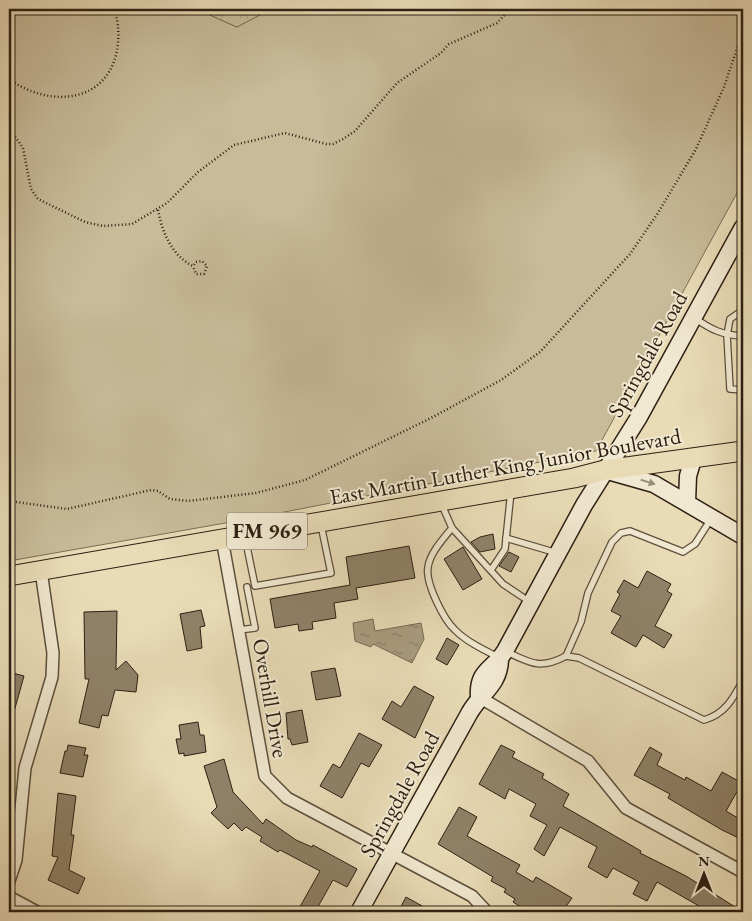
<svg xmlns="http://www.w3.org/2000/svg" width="752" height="921" viewBox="0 0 752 921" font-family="'EB Garamond',serif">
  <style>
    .green { fill: #c8bb9a; stroke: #7b6e56 }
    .forest { fill: url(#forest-crowns); stroke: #7b6e56 }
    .water { fill: url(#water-ripples); stroke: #786a54 }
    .building { fill: #8f8168; stroke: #2e2013 }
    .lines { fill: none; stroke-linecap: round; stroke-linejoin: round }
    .lane-casing { stroke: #5c4f3c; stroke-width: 8 }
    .street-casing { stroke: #5c4f3c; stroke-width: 14 }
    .secondary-casing { stroke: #2e2013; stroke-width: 19 }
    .primary-casing { stroke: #2e2013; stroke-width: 21 }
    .path { stroke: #2e2013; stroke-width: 2.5; stroke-dasharray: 1 2.5; stroke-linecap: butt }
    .lane { stroke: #f0e8d0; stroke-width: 5.5 }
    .street { stroke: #f0e8d0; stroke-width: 11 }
    .secondary { stroke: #f0e8d0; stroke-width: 16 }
    .primary { stroke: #e8dbb6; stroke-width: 19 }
    .oneway { fill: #998e7b }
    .labels { text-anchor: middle; stroke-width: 4; stroke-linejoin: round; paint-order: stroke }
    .shield { fill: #f0e8d0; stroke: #685c4c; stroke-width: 1 }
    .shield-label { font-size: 21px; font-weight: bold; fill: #2e2013 }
    .street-label { font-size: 22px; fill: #2e2013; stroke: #f0e8d0 }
  </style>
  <defs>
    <pattern id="forest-crowns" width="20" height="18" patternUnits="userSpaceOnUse" patternTransform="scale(1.25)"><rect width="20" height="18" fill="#c8bb9a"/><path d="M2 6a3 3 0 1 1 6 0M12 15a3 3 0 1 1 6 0" fill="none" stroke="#aca084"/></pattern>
    <pattern id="water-ripples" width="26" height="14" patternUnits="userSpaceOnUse" patternTransform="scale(1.25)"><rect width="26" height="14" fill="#a99b7f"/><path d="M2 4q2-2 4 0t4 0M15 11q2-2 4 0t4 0" fill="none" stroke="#8a7e67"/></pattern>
  </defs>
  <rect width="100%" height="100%" fill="#e8dbb6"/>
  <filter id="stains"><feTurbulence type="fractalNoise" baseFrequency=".004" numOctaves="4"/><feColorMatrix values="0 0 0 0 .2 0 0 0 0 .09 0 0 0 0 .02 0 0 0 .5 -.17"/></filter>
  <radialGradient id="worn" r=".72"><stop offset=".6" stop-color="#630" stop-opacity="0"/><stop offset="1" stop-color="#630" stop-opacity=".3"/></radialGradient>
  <polygon class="green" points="9,9 196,9 237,27 271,9 743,9 743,182 596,451 254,518 9,561"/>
  <polygon class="forest" points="196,9 271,9 237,27"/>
  <polygon class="water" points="373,619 375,631 421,623 424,639 412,663 373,644 371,647 355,641 353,623"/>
  <g class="building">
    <polygon points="493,534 495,549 480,552 471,542 480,537"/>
    <polygon points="409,546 415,578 356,588 358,599 334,603 336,618 312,622 313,629 299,631 298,624 275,628 270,599 350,585 346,557"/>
    <polygon points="463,547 482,579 463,590 444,559"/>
    <polygon points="509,552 519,557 511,572 499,566"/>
    <polygon points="647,571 671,584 667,591 672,594 655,626 672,635 664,648 643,635 636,647 611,633 621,616 611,611 620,594 617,592 624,580 638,588"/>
    <polygon points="201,610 205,626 200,627 202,648 187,651 180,614"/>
    <polygon points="117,611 116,670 126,661 138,675 136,692 115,690 108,716 102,715 99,728 79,723 89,679 85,679 84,612"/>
    <polygon points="447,638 459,645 447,665 436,659"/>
    <polygon points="335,668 341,696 316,700 311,672"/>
    <polygon points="9,672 24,676 12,719 9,719"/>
    <polygon points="414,686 434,697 415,738 382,719 392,701 401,707"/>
    <polygon points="302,710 308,742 292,745 290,739 288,739 286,713"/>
    <polygon points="198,722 200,735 204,735 206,752 184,756 184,753 179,754 176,739 181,739 179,725"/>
    <polygon points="359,733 382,745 369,767 361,763 342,798 320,786 333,764 340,768"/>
    <polygon points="68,745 86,748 84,755 88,755 83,777 60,773 65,751 67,751"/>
    <polygon points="501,745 515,752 512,757 544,774 542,778 569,794 563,806 641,851 640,853 686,876 743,912 695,912 699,906 657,882 647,901 633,894 639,882 613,868 607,878 588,867 597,847 560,827 544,856 534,849 547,825 530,816 536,804 509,789 505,799 479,784"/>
    <polygon points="650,747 662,754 657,765 685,780 686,777 711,791 722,772 742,783 726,811 743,821 743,840 722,830 668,798 670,794 634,775"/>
    <polygon points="224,759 233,792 263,824 266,819 296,840 312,847 313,845 357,869 347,887 333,880 315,912 297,912 320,871 280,850 278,852 260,841 262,837 246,827 242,831 234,823 228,829 211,813 217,807 204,766"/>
    <polygon points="58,793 76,796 71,835 74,835 69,870 85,878 78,894 48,880 58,857 52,856"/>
    <polygon points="459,807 477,817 467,836 520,865 516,872 533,882 536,877 572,898 562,912 527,911 513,902 515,899 504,892 506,889 491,881 493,877 438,844"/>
    <polygon points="406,897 433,912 398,912"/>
  </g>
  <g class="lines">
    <defs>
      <g id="lane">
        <polyline points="743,310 730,319 727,335 730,389 743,390"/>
        <path d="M695,318C711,330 723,335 743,336"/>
        <polyline points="441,503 452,528 503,584 530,602"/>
        <path d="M452,528C443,539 430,553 428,567C425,583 444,620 455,630C467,642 484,650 498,657"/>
        <polyline points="245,537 255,586 331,573 321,525"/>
        <polyline points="506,538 557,553"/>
        <polyline points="491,570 505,549 511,491"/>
        <polyline points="239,630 255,628 247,587"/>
        <path d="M505,651C530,663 540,670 566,656L581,622L588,593L612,542L621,533L630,531L683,552L695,544L711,519"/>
        <path d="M566,656L579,658L704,720C725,714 733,699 743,680"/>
      </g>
      <g id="street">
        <polyline points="222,539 265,776 287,798 472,896 487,912"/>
        <polyline points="479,697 588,761 626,808 743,872"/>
        <polyline points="9,881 16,860 25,768 52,677 53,653 41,571"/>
        <polyline points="9,897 37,912"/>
      </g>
      <g id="secondary">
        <polyline points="608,471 654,484 743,536"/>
        <polyline points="687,502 688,476 693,459"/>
        <path d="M479,697C477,670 493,670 505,651L584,505L639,417L743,227"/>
        <path d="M359,912L470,712C482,692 499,685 500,660"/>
      </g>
      <polyline id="primary" points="9,576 574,478 605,470 743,451"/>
    </defs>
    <use href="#lane" class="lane-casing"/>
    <use href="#street" class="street-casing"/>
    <use href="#secondary" class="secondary-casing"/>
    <use href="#primary" class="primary-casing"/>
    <g class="path">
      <path d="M9,79C50,109 112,104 118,43C119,31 118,20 114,9"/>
      <polyline points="9,128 23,148 31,189 38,199 85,222 103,226 132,224 167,203 198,172 234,145 285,133 326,144 333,144 343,139 355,131 397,83 441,53 449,44 497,23 510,9"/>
      <path d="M158,210C162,232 172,256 193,266L196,262L202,261L207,266L204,274H196L193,266"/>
      <polyline points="9,501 67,509 151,490 158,491 170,499 188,501 256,493 305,480 431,418 501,380 540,352 630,254 658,213 696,149 724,87 743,31"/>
    </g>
    <use href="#lane" class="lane"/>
    <use href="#street" class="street"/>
    <use href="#secondary" class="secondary"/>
    <use href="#primary" class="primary"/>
  </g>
  <defs><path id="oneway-solid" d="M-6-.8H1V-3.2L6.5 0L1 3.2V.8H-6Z" transform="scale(1.25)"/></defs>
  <use class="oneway" href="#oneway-solid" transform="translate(648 482) rotate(17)"/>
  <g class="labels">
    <rect class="shield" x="227" y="512.5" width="80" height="37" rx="4"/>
    <g class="shield-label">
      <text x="267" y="538">FM 969</text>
    </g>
    <g class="street-label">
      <text transform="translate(647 354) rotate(-61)" y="8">Springdale Road</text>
      <text transform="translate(505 466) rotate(-10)" y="8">East Martin Luther King Junior Boulevard</text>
      <text transform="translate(271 698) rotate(80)" y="8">Overhill Drive</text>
      <text transform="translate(399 794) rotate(-61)" y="8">Springdale Road</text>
    </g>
  </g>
  <rect width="752" height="921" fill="none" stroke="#e8dbb6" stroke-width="30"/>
  <rect x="10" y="10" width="732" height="901" fill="none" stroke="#2e2013" stroke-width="2.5"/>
  <rect x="15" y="15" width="722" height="891" fill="none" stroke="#2e2013"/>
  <g transform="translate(704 874)" stroke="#f0e8d0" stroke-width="4" paint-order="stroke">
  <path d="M0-4L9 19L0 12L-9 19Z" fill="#2e2013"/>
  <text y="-8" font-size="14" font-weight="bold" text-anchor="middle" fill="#2e2013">N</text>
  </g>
  <rect width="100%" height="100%" filter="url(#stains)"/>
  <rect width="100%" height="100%" fill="url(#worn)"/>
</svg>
